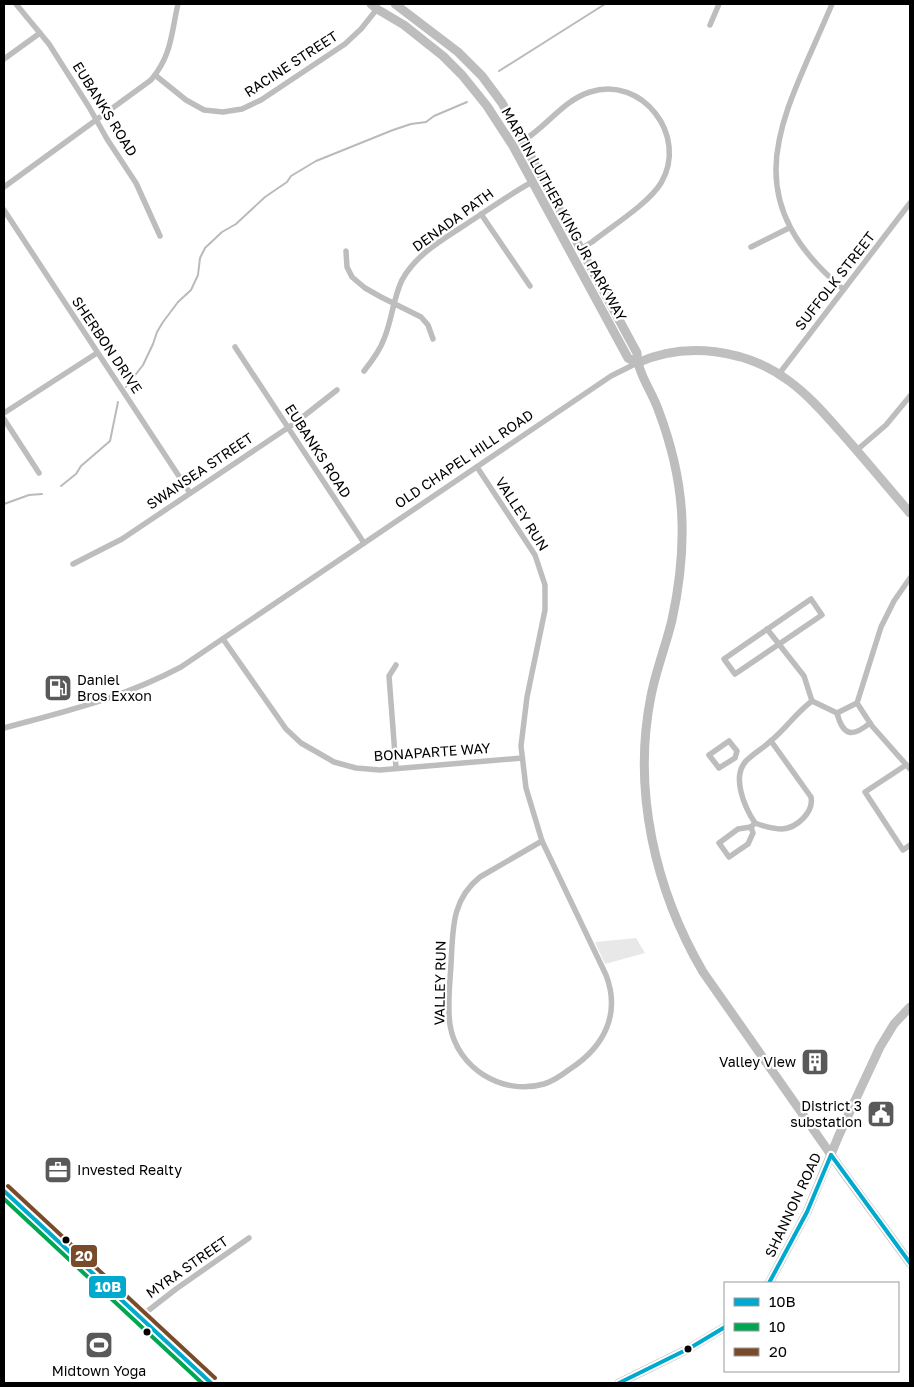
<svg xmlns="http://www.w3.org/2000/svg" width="914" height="1387" viewBox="0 0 914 1387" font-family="'Golos Text',sans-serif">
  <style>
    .green { fill: #e8e8e8 }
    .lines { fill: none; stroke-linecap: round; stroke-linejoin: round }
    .stream { stroke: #bababa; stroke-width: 2 }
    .street { stroke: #bdbdbd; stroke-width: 5.5 }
    .secondary { stroke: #bfbfbf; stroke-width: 9 }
    .primary { stroke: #bdbdbd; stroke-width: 9 }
    .bus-1-casing { stroke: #fff; stroke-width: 8 }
    .bus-2-casing { stroke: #fff; stroke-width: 8 }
    .bus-3-casing { stroke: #fff; stroke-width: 8 }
    .bus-1 { stroke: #00a9ce; stroke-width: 4 }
    .bus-2 { stroke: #00a651; stroke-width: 4 }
    .bus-3 { stroke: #7a4b2a; stroke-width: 4 }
    .bus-dot { fill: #000; stroke: #fff; stroke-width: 2 }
    .labels { text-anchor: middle; stroke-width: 4.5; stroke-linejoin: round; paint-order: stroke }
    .street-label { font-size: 14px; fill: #000; stroke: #fff }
    .poi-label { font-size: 14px; fill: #000; stroke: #fff; text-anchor: start }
    .line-badge { stroke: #fff; stroke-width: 2 }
    .badge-label { font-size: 14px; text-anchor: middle; font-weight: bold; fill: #fff }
  </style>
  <rect width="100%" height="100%" fill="#fff"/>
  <polygon class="green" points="636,938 645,953 605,964 595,942"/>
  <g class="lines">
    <g class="stream">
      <polyline points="499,71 605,4"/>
      <polyline points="126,387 143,365 153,344 157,332 163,322 178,302 191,290 198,275 200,258 205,248 222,232 236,224 265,197 287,182 291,176 316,161 393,130 411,124 426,122 434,116 467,102"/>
      <polyline points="61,486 76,474 81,466 110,441 118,402"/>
      <polyline points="4,504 29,495 42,494"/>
    </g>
    <g class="street">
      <polyline points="16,4 49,44 89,107 107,139 136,183 160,236"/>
      <path d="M832,4C785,116 729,193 843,289"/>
      <polyline points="710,25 719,4"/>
      <polyline points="4,59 40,33"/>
      <polyline points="155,75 186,100 204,110 223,112 242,109 261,100 345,44 361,29 377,9"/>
      <path d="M523,141C547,126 564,100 590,92C642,75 689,136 661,183C648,204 612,226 592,242L582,248"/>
      <path d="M4,187L151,80C172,55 171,34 178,4"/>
      <polyline points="4,210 190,493"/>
      <polyline points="481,214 530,286"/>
      <polyline points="751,247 789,228"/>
      <polyline points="346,251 347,267 352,277 365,288 381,297 421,317 428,325 433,339"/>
      <polyline points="235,347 364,543"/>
      <path d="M364,371C372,361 380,350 384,339C392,320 393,299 402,280C417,252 449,236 474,219C493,206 512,193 532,182"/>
      <polyline points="779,374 910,203"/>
      <polyline points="4,413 97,353"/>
      <polyline points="4,419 39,473"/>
      <polyline points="857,450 886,425 910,396"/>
      <polyline points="477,467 535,555 545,585 545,610 527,697 521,746 526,788 542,841"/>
      <polyline points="73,564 122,539 295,423 337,390"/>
      <polygon points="811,599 822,615 735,674 724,659"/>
      <polyline points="767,629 804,676 812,701"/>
      <polyline points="223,639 286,729 301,743 334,762 356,768 380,770 522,758"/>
      <polyline points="812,701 837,713 857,703 881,627 894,601 910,578"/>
      <polyline points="857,703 872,726 910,769"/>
      <path d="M837,713C843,737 853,737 870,723"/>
      <path d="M4,728C66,711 123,698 181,667L611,376L637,363"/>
      <polygon points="729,741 737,751 735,758 719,768 709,755"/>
      <polyline points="906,765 865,792 903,850 910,845"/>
      <polyline points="396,768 389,676 396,665"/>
      <path d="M755,823C763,826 773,829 782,829C797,828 814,812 811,797L771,741"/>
      <path d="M751,827L755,823C745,808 731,777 746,761C754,753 765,747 773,739C787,727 797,712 812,701"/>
      <polygon points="751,827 753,833 748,844 729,857 719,843 738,829"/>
      <path d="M542,841L606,975C621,1014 604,1047 570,1069C562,1075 554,1081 544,1084C502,1096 457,1068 450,1025C447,1005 450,983 451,964C453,930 451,900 480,877Z"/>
      <polyline points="140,1317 176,1289 249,1238"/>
    </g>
    <g class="secondary">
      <path d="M637,363C686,341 746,349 789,381C807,394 823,412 838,429C863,457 886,485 910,513"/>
      <polyline points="4,1191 211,1383"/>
      <polyline points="769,1283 807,1212 839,1135 880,1047 894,1024 910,1007"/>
      <polyline points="619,1383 690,1348 725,1327"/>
    </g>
    <g class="primary">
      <polyline points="371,4 377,9 404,25 443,56 462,75 487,106 513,146 628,358 637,363"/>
      <path d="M395,4L458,52L482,76L502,103L637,353C637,372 651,390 658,409C672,446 681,483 682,522C683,555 679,588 672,620C666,645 656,670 651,696C632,790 655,890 703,972L841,1169L910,1263"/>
    </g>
    <defs>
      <g id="bus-1">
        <polyline points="831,1155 910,1263"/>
        <polyline points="4,1191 211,1383"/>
        <polyline points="769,1283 807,1212 831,1155"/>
        <polyline points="619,1383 690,1348 725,1327"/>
      </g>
      <polyline id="bus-2" points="4,1199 202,1383"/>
      <polyline id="bus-3" points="8,1186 215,1378"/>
    </defs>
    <use href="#bus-1" class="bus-1-casing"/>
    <use href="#bus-2" class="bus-2-casing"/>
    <use href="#bus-3" class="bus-3-casing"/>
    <use href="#bus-1" class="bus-1"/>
    <use href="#bus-2" class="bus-2"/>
    <use href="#bus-3" class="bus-3"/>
  </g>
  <defs>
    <symbol id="fuel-square" viewBox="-11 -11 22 22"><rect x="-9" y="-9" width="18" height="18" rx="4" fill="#595959" stroke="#fff"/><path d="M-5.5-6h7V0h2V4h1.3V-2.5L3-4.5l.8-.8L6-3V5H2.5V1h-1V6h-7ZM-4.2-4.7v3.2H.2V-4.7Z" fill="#fff"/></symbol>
    <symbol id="building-square" viewBox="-11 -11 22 22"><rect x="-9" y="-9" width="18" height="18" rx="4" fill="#595959" stroke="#fff"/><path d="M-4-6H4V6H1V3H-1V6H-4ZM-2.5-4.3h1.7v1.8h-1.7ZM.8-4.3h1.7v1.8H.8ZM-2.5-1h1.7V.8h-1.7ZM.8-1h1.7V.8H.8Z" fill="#fff"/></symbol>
    <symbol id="civic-square" viewBox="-11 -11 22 22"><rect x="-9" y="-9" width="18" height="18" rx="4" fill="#595959" stroke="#fff"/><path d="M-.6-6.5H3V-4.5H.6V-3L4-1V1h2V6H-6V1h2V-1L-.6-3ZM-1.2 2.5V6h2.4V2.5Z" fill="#fff"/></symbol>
    <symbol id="office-square" viewBox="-11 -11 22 22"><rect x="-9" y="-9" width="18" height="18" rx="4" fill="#595959" stroke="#fff"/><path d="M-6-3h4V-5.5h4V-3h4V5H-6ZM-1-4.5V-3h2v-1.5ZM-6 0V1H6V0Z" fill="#fff"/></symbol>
    <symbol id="stadium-square" viewBox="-11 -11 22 22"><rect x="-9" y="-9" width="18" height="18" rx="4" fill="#595959" stroke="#fff"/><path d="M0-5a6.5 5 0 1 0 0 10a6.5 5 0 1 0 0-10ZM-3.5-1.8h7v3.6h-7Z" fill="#fff"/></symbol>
  </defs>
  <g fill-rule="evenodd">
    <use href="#fuel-square" x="42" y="672" width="32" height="32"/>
    <use href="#building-square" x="799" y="1046" width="32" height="32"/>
    <use href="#civic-square" x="865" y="1098" width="32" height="32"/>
    <use href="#office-square" x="42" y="1154" width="32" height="32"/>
    <use href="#stadium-square" x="83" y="1329" width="32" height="32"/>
  </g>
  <g class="bus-dot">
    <circle cx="66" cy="1240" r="4.5"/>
    <circle cx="147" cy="1332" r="4.5"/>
    <circle cx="688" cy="1349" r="4.5"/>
  </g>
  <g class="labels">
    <g class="street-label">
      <text transform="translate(291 64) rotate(-33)" y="5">RACINE STREET</text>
      <text transform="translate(105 109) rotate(58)" y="5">EUBANKS ROAD</text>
      <text transform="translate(564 214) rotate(61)" y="5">MARTIN LUTHER KING JR PARKWAY</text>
      <text transform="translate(453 220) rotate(-36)" y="5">DENADA PATH</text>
      <text transform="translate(835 281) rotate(-52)" y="5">SUFFOLK STREET</text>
      <text transform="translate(107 345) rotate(56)" y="5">SHERBON DRIVE</text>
      <text transform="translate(318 451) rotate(57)" y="5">EUBANKS ROAD</text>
      <text transform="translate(464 459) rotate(-34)" y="5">OLD CHAPEL HILL ROAD</text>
      <text transform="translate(200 471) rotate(-34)" y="5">SWANSEA STREET</text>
      <text transform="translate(522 514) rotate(57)" y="5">VALLEY RUN</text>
      <text transform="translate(432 752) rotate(-4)" y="5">BONAPARTE WAY</text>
      <text transform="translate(440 983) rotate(-89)" y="5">VALLEY RUN</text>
      <text transform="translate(793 1205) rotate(-65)" y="5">SHANNON ROAD</text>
      <text transform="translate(187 1267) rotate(-35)" y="5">MYRA STREET</text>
    </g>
    <g class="poi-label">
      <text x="77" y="685">Daniel<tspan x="77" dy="16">Bros Exxon</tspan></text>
      <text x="796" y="1067" text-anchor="end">Valley View</text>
      <text x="862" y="1111" text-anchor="end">District 3<tspan x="862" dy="16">substation</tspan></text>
      <text x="77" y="1175">Invested Realty</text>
      <text x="99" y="1376" text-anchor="middle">Midtown Yoga</text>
    </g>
  </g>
  <g class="line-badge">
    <rect x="70" y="1244" width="28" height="24" rx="5" fill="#7a4b2a"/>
    <rect x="88" y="1275" width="39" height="24" rx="5" fill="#00a9ce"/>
  </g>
  <g class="badge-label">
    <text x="84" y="1261">20</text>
    <text x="108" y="1292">10B</text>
  </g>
  <rect width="914" height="1387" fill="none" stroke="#000000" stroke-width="10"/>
  <rect x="724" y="1282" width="175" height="90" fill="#ffffff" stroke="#999999"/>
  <rect x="734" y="1298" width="25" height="8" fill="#00a9ce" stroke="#999999"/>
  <text x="769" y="1307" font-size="15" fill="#000000">10B</text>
  <rect x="734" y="1323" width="25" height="8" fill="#00a651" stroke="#999999"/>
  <text x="769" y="1332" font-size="15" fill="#000000">10</text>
  <rect x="734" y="1348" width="25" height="8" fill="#7a4b2a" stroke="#999999"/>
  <text x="769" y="1357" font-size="15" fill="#000000">20</text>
</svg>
